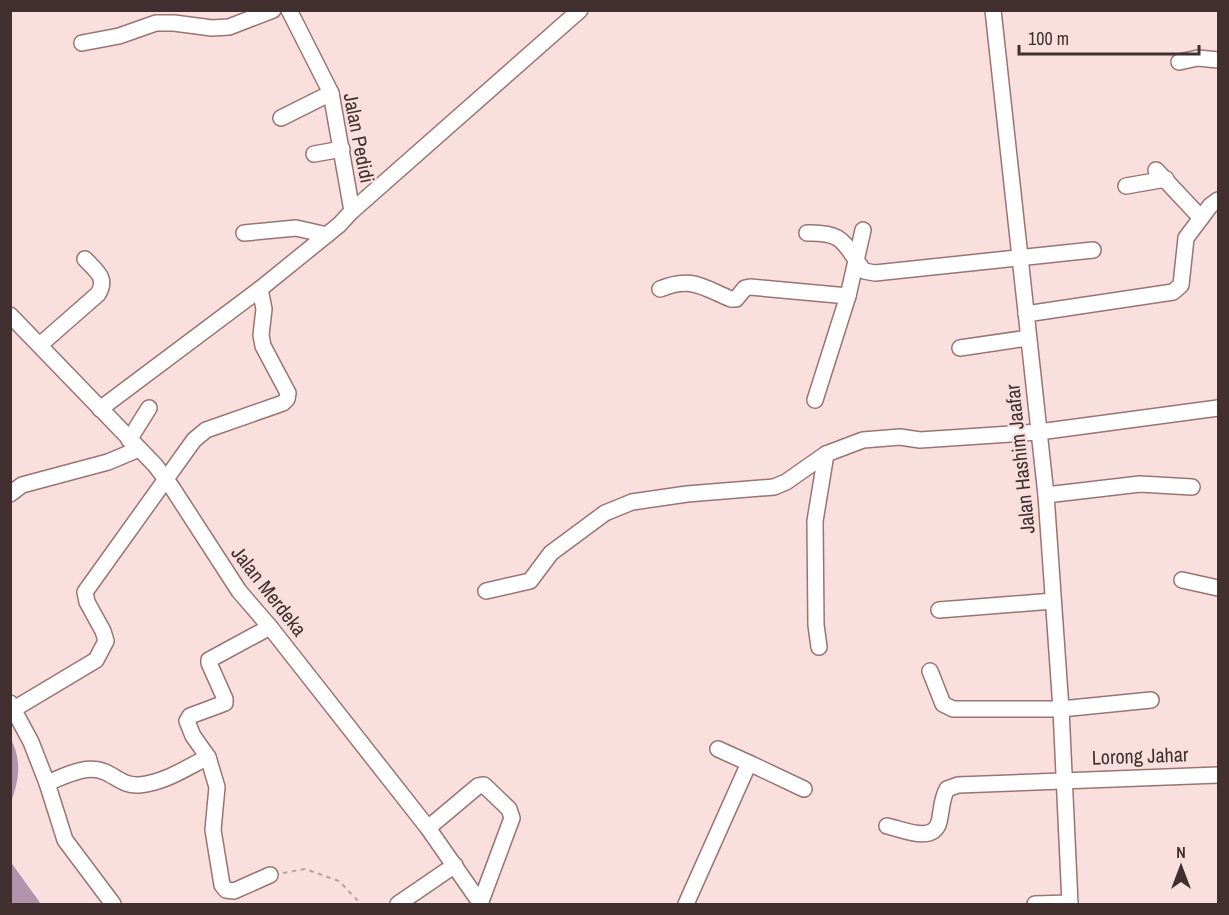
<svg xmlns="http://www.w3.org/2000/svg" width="1229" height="915" viewBox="0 0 1229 915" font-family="'Archivo Narrow',sans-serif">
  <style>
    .water { fill: #b093ac }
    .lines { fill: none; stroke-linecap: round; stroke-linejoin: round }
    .minor-casing { stroke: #9b7471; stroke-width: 18 }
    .path { stroke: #b9a2a1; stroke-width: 2; stroke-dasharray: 4.5 4.5; stroke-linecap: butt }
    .minor { stroke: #fff; stroke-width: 15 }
    .labels { text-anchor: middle; stroke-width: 4.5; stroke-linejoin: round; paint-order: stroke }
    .street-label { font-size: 20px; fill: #41302f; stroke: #f9dfdd }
  </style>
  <rect width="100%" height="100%" fill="#f9dfdd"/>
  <g class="water">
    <path d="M11,739C22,761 19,780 11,802Z"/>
    <polygon points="10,861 41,904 42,904 11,904"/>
  </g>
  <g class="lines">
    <defs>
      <g id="minor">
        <polyline points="289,10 331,93 352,211"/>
        <polyline points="993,10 1046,495 1061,709 1070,904"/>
        <polyline points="82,43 119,36 156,23 174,23 212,28 229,27 273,10"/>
        <polyline points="1179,62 1198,58 1218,60"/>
        <polyline points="281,118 331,93"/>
        <polyline points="314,154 342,149"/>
        <polyline points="1156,170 1201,218"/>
        <polyline points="1126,186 1166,179"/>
        <polyline points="244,233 296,228 327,235"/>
        <path d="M807,233C846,232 843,244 864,271L875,273L1093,250"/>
        <path d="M660,289C691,276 702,287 731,299H736L745,288L750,287L848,296"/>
        <polyline points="1026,314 1173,292 1181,285 1186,238 1210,206 1218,200"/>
        <polyline points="10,315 155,465 171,486 239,591 270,627 428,828 481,904"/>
        <path d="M41,344L98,294C108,278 96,271 85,259"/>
        <polyline points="960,348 1028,338"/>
        <polyline points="815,400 848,296 863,230"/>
        <polyline points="100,409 260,289 339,225 352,211 580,10"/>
        <polyline points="129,440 149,408"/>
        <polyline points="10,494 22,485 108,462 139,449"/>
        <polyline points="1046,495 1140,484 1192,487"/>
        <polyline points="1182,580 1218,588"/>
        <polyline points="486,591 530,581 551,553 605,513 632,502 687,494 774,487 786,482 826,454 863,440 900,437 920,440 1039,432 1218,408"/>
        <polyline points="939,610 1053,601"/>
        <polyline points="270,627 209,660 209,663 225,699 225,703 190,716 187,721 193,736 208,757 217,787 213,830 222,885 226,890 234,891 270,875"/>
        <polyline points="819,647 816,625 815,521 826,454"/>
        <polyline points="930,671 943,704 953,709 1061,709 1151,700"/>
        <polyline points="10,703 31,742 47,783 65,840 113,904"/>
        <polyline points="14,709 96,660 106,641 103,631 87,602 85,592 194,440 206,430 283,403 287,399 288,393 263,346 261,335 264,309 260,289"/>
        <polyline points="718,749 749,763"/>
        <path d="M47,783C65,776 86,764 105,772C117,777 124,786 139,785C164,783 186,768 208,757"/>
        <path d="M887,826C902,829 933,844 939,822C942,810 941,800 947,789L958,785L1218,775"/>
        <polyline points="428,828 478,786 484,785 509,809 512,818 480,904"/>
        <polyline points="398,904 455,865"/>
        <polyline points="686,904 749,763 804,789"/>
        <polyline points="1035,904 1070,903"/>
      </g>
    </defs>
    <use href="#minor" class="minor-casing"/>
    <polyline class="path" points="283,873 305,869 339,881 361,904"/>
    <use href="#minor" class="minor"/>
  </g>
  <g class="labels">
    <g class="street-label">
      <text transform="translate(359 138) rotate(79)" y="7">Jalan Pedidi</text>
      <text transform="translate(1020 459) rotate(-96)" y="7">Jalan Hashim Jaafar</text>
      <text transform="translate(269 591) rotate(52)" y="7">Jalan Merdeka</text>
      <text transform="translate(1140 756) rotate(-2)" y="7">Lorong Jahar</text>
    </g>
  </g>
  <rect width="1229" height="915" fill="none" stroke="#41302f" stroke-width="24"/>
  <g transform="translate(1181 867)" stroke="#f9dfdd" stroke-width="4.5" paint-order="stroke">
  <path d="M0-4.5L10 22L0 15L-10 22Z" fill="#41302f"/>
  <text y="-9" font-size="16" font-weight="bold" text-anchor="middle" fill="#41302f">N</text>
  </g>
  <path d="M1019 45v9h180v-9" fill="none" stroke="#41302f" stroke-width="3"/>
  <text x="1028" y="45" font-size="18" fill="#41302f" stroke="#f9dfdd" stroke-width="4.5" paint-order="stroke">100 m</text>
</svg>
